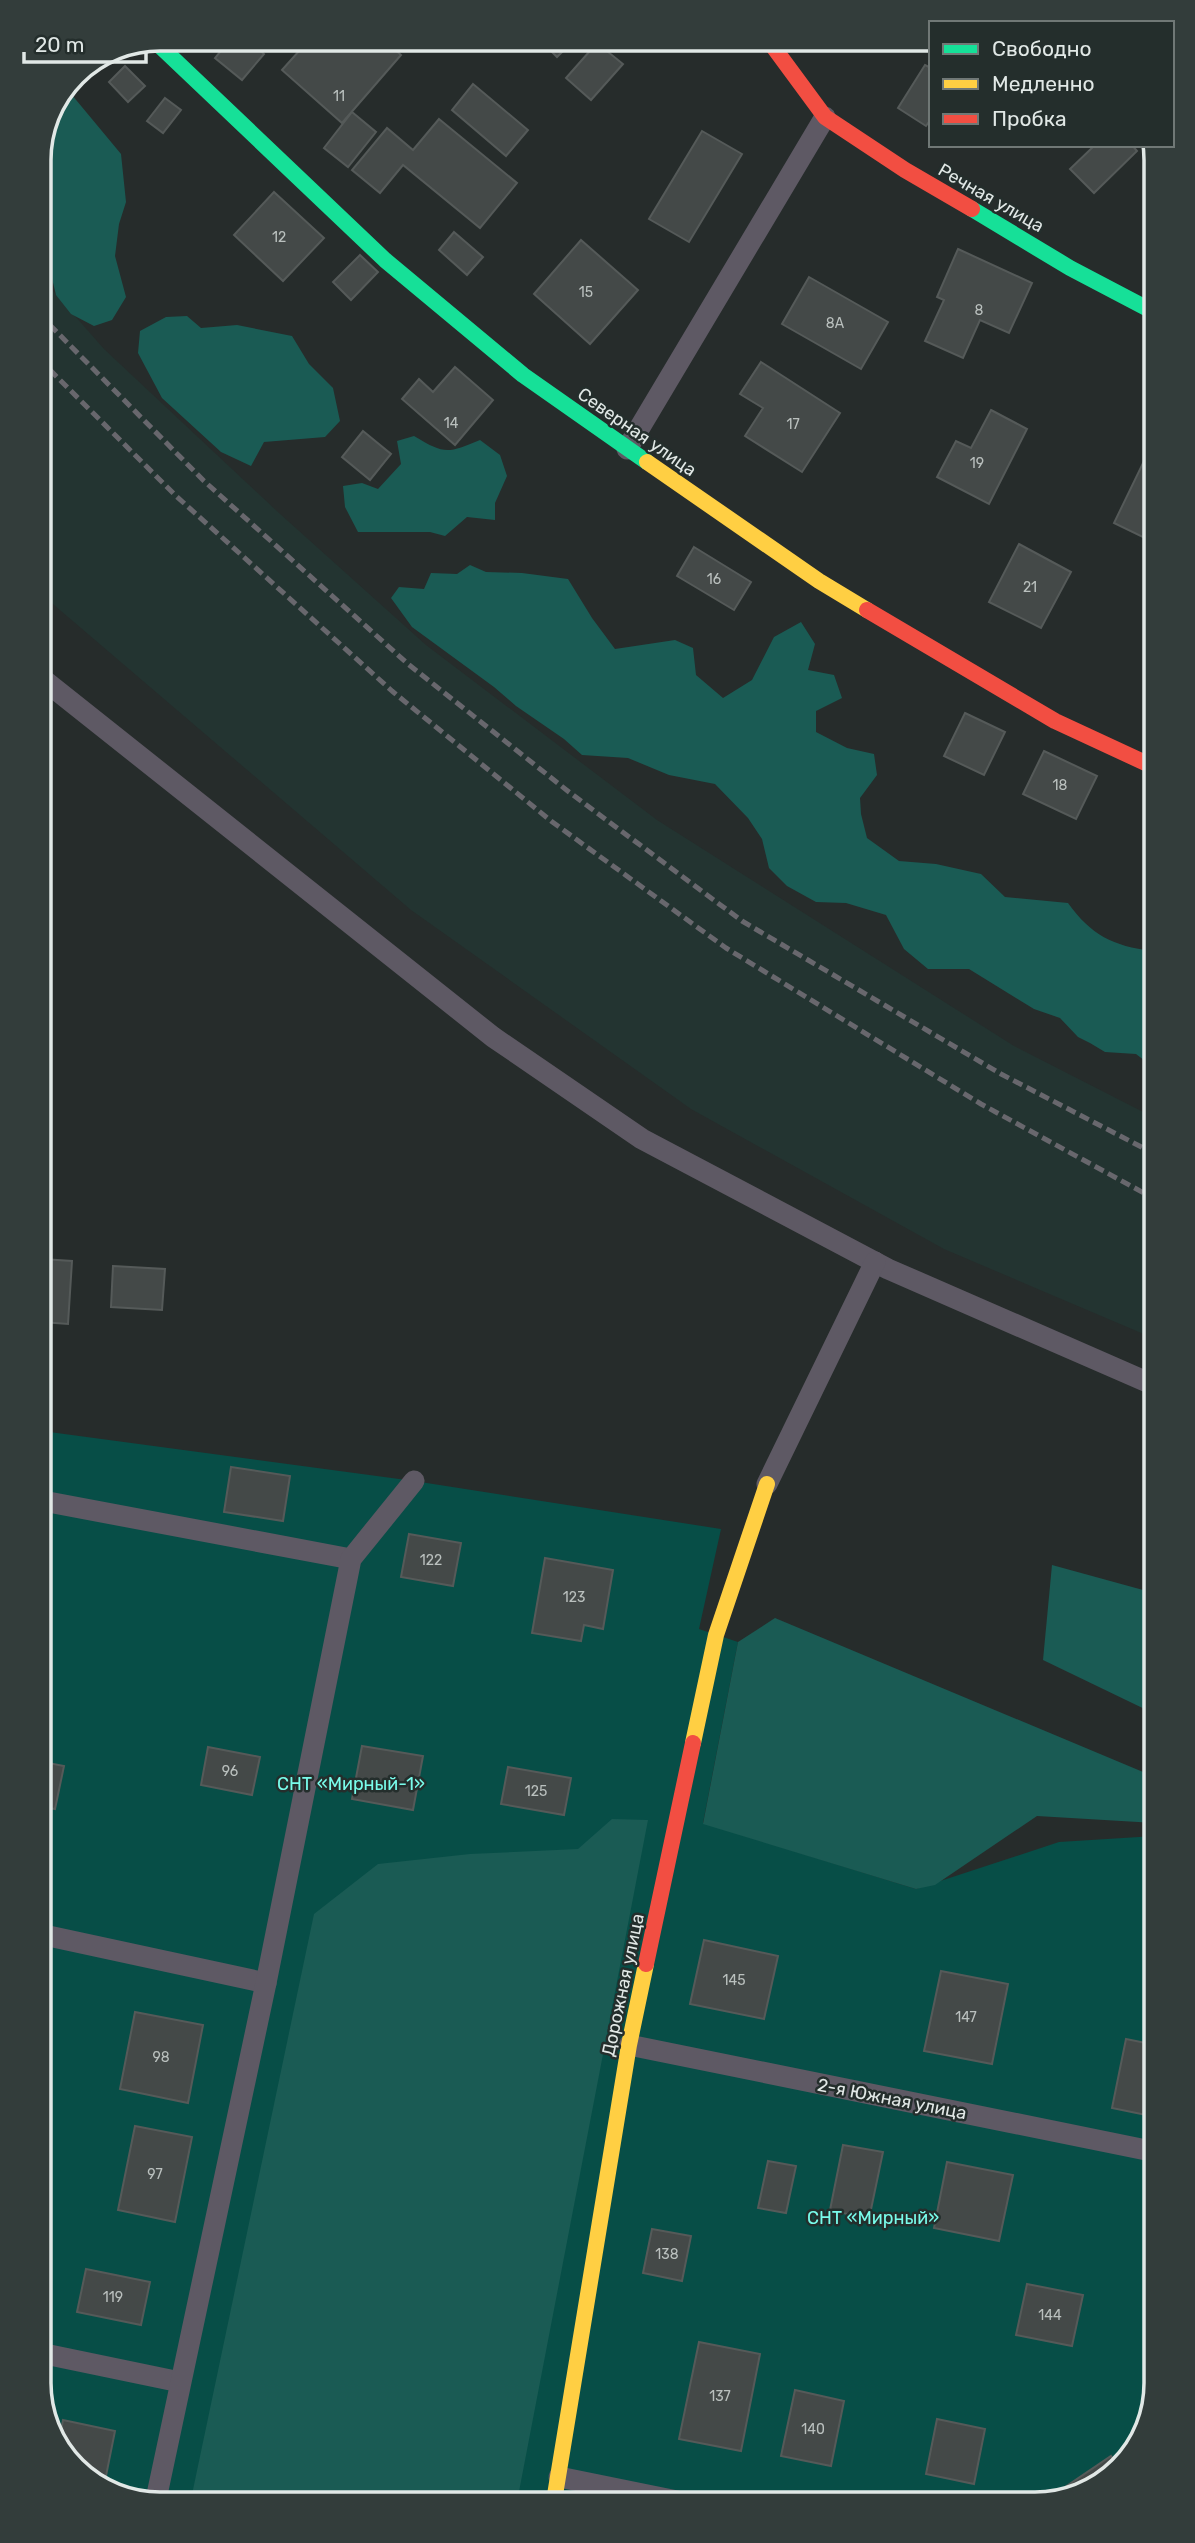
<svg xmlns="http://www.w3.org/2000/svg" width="1195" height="2543" viewBox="0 0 1195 2543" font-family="Rubik,sans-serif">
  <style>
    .built { fill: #233431 }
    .green { fill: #074e47 }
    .forest { fill: #1a5b54 }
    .building { fill: #444948; stroke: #555a59; stroke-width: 2 }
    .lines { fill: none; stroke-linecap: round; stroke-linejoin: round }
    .lane { stroke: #5e5964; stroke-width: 21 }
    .fast { stroke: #16e098; stroke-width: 16 }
    .slow { stroke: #ffcf43; stroke-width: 16 }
    .jam { stroke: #f24e42; stroke-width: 16 }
    .rail { stroke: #68676d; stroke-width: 5; stroke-dasharray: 10 5; stroke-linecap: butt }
    .labels { text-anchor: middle; stroke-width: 5; stroke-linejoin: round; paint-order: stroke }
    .number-label { font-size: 14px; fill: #bac0be }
    .street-label { font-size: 18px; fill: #e1e8e6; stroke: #242e2c }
    .park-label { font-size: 18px; fill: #79fceb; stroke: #242e2c }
    .rim { fill: none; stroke: #e1e8e6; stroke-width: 3.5 }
  </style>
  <rect width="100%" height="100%" fill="#262c2b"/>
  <polygon class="built" points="39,275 104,349 279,513 426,645 657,820 1014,1046 1153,1117 1153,1338 944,1249 691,1109 411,910 40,593"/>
  <polygon class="green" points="42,1431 414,1481 721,1529 699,1629 738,1642 703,1823 916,1889 1059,1842 1155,1836 1156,2383 1136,2451 1074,2498 152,2504 86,2479 45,2422"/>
  <g class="forest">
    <polygon points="67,89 121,154 126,202 119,224 115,256 126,297 112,320 94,326 71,314 56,295 49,266 51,237 39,205 39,153"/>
    <polygon points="187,316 201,328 237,325 292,336 309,364 333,388 340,421 325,437 264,442 251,466 221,452 162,398 138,353 140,331 166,317"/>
    <path d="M414,436C444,454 447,454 480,440L500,455L507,476L495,503V520L467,517L445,536L430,532H358L345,507L343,486L362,483L378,489L401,464L397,441Z"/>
    <path d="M470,565L486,572L522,573L568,579L592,618L615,649L675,640L693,648L696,675L723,698L752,680L774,637L801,622L815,644L808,670L834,675L842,698L816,711V732L847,748L874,754L877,775L860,798L861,814L867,838L899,861L936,864L981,874L1005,897L1068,903C1091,935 1113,946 1152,951L1153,1067L1136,1054L1105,1052L1090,1043L1078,1037L1060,1018L1034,1009L969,969H928L904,949L886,915L846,903L816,902L787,886L769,868L762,839L748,818L715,784L669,775L628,758L582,755L564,739L516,706L494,687L412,627L391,598L399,587L424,589L431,573L457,574Z"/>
    <polygon points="1052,1565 1154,1593 1155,1714 1043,1660"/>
    <polygon points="775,1618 1155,1777 1155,1823 1037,1816 935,1885 916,1889 703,1824 738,1642"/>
    <polygon points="612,1819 648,1820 517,2502 190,2504 314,1914 378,1864 470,1854 578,1849"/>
  </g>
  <g class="building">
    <polygon points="571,43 557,57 544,44"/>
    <polygon points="597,43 623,64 591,100 566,78"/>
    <polygon points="390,45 401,55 342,123 282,70 300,50 296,46"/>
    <polygon points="255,46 264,54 242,80 215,58 224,47"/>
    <polygon points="925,65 931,68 931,119 926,126 898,108"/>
    <polygon points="125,66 145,86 128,102 109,82"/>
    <polygon points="473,84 528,130 506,156 452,110"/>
    <polygon points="165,98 181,110 163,133 147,121"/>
    <polygon points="352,112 376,132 348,167 324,148"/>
    <polygon points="439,119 517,183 480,228 403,165 380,193 352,170 387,128 413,150"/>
    <polygon points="702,131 742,154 689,242 649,219"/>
    <polygon points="1095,145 1132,145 1137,151 1094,193 1070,169"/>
    <polygon points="274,192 324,238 283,281 234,235"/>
    <polygon points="454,232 483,257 467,275 439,250"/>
    <polygon points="581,240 638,290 590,344 534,294"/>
    <polygon points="958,249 1032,283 1009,333 980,320 963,358 925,341 944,300 937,297"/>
    <polygon points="360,255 378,272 351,300 333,282"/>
    <polygon points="809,277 888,322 861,369 782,324"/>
    <polygon points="761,362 840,413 802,472 745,436 763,408 740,394"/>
    <polygon points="455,367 493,400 455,445 402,399 419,379 433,392"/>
    <polygon points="991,410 1027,429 989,504 937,477 956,441 971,448"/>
    <polygon points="363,431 391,454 370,480 342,457"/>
    <polygon points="1144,461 1151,464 1151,541 1114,523"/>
    <polygon points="1019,544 1071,572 1041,628 989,602"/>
    <polygon points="694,547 751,582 734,610 677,576"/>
    <polygon points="965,713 1005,732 984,775 944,756"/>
    <polygon points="1044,751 1097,776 1076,819 1023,794"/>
    <polygon points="42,1259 72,1261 68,1324 42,1322"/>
    <polygon points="113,1266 165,1269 162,1310 111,1307"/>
    <polygon points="231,1467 290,1476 283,1521 224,1512"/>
    <polygon points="409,1534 461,1543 453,1586 401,1577"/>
    <polygon points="545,1558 613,1570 603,1629 584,1625 581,1641 532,1633"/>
    <polygon points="362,1746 423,1756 413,1810 352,1799"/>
    <polygon points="208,1747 260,1757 252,1795 201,1785"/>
    <polygon points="43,1762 64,1766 55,1809 43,1807"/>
    <polygon points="508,1767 571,1778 564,1815 501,1804"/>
    <polygon points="704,1940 778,1956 764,2019 690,2004"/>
    <polygon points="941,1971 1008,1984 992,2064 924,2051"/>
    <polygon points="135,2012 203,2025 188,2103 120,2089"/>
    <polygon points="1126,2039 1156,2045 1156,2117 1112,2108"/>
    <polygon points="135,2126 192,2137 175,2222 118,2210"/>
    <polygon points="843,2145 883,2152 869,2219 830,2210"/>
    <polygon points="768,2161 796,2166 786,2213 758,2208"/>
    <polygon points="947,2162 1013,2175 999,2241 934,2228"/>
    <polygon points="652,2229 691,2236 682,2281 643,2273"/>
    <polygon points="86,2269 150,2282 141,2325 77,2312"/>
    <polygon points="1027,2284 1083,2295 1072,2346 1016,2335"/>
    <polygon points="699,2342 760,2354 741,2451 679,2439"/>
    <polygon points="795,2390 844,2401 831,2466 781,2456"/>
    <polygon points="937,2419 985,2429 974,2484 926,2474"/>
    <polygon points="63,2420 115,2431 104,2486 86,2479 59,2442"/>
    <polygon points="1111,2456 1117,2465 1074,2498 1054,2498 1052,2496"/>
  </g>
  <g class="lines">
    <g class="lane">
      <polyline points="627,449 825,117"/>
      <polyline points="40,677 493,1037 642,1139 888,1269 1154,1385"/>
      <polyline points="767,1484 875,1262"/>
      <polyline points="43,1501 351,1559"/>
      <polyline points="44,1935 266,1983"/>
      <polyline points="629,2045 1156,2152"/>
      <polyline points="45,2354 180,2382"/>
      <polyline points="559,2477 677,2501"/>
      <polyline points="155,2504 266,1983 351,1559 414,1481"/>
    </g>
    <g class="fast">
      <polyline points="161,47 385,260 523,375 647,462"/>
      <polyline points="972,209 1070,268 1150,310"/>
    </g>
    <g class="slow">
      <polyline points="647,462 819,581 867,610"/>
      <polyline points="693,1743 716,1635 767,1484"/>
      <polyline points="554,2501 629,2045 646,1964"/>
    </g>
    <g class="jam">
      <polyline points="769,41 825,117 905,170 972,209"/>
      <polyline points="867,610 1055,721 1152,766"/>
      <polyline points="646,1964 693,1743"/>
    </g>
    <g class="rail">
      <polyline points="39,314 204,481 408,664 569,792 742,921 1001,1074 1153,1153"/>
      <polyline points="39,359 175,495 392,691 551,821 726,948 981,1104 1153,1198"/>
    </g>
  </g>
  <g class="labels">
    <g class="number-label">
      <text x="339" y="101">11</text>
      <text x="279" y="242">12</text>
      <text x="586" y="297">15</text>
      <text x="979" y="315">8</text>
      <text x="835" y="328">8А</text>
      <text x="451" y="428">14</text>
      <text x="793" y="429">17</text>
      <text x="977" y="468">19</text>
      <text x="714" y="584">16</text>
      <text x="1030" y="592">21</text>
      <text x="1060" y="790">18</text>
      <text x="431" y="1565">122</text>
      <text x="574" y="1602">123</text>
      <text x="230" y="1776">96</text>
      <text x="536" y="1796">125</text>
      <text x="734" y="1985">145</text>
      <text x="966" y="2022">147</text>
      <text x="161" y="2062">98</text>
      <text x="155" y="2179">97</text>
      <text x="667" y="2259">138</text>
      <text x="113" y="2302">119</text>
      <text x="1050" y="2320">144</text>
      <text x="720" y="2401">137</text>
      <text x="813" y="2434">140</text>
    </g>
    <g class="street-label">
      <text transform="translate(991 198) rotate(30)" y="6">Речная улица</text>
      <text transform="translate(637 432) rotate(35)" y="6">Северная улица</text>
      <text transform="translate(623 1985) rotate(-78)" y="6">Дорожная улица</text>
      <text transform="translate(892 2099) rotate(11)" y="6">2-я Южная улица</text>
    </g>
    <g class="park-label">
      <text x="351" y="1790">СНТ «Мирный-1»</text>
      <text x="873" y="2224">СНТ «Мирный»</text>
    </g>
  </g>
  <path d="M0 0H1195V2543H0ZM160 51H1035A109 109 0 0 1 1144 160V2383A109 109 0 0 1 1035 2492H160A109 109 0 0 1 51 2383V160A109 109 0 0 1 160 51Z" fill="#333d3b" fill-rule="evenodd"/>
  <path class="rim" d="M160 51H1035A109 109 0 0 1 1144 160V2383A109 109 0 0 1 1035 2492H160A109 109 0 0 1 51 2383V160A109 109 0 0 1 160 51Z"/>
  <rect x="929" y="21" width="245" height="126" fill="#242e2c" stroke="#707876" stroke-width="2"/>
  <rect x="943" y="44" width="35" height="10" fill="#16e098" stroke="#707876" stroke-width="2"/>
  <text x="992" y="56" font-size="21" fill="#e1e8e6">Свободно</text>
  <rect x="943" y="79" width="35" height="10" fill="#ffcf43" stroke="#707876" stroke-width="2"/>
  <text x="992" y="91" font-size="21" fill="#e1e8e6">Медленно</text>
  <rect x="943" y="114" width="35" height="10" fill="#f24e42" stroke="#707876" stroke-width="2"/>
  <text x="992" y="126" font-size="21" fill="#e1e8e6">Пробка</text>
  <path d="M24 52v10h122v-10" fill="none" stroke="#e1e8e6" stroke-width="3.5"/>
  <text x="35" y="52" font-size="21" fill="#e1e8e6" stroke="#242e2c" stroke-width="5" paint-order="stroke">20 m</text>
</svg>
